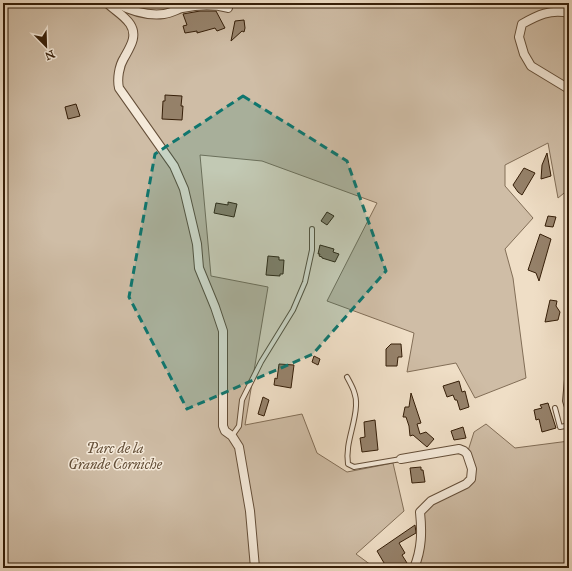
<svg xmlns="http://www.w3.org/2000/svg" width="572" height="571" viewBox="0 0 572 571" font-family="'IM FELL Great Primer',serif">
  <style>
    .green { fill: #cfbda6; stroke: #826e57 }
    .building { fill: #96826b; stroke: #351e08 }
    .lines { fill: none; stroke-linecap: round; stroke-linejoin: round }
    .lane-casing { stroke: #644e38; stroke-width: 6 }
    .street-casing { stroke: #644e38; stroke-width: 10 }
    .lane { stroke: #f5eada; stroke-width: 4 }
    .street { stroke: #f5eada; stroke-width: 8 }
    .marked { fill: #0f766e; fill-opacity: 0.2; stroke: #0f766e; stroke-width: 3; stroke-dasharray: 8 5; stroke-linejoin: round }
    .labels { text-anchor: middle; stroke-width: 3; stroke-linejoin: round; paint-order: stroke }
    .park-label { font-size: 14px; font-style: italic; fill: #634e37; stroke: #f5eada }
  </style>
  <rect width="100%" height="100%" fill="#efdec6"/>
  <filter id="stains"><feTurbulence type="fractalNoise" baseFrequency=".005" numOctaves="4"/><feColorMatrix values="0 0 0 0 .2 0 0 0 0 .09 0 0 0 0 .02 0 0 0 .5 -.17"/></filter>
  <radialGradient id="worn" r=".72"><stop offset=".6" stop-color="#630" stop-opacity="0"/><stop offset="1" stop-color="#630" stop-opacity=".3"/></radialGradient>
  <g class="green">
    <polygon points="3,3 569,3 569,189 558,198 548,143 505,165 505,186 533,218 505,249 513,278 526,378 475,398 456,363 407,372 414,333 327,301 377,203 262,161 200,155 211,276 268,287 245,425 302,414 317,453 347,472 393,463 404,511 356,554 375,568 3,568"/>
    <polygon points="486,424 515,448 569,441 569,568 406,568 419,557 420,512 471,479 467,454 474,432"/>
  </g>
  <g class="building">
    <polygon points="200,11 216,11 225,28 217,31 215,28 197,33 197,31 185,33 183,26 187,25 183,14"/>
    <polygon points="244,20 245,28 244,32 242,31 231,41 235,21"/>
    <polygon points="165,95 182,96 181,106 183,106 182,120 162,119 163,101 165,101"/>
    <polygon points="76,104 80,116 68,119 65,107"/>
    <polygon points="547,153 551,176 541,179 542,165"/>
    <polygon points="524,168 535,173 522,195 518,192 513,185"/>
    <polygon points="228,202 237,204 234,217 214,213 216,203 228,205"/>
    <polygon points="327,212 334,216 327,225 321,221"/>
    <polygon points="548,216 556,217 553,227 545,226"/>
    <polygon points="540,234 551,239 539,281 536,273 528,270"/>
    <polygon points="320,245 334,249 333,252 339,254 335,262 322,258 322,257 319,256 320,254 318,254"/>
    <polygon points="268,256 279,257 279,260 284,260 283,274 280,274 280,276 266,275"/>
    <polygon points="550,300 557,301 556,306 560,312 558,320 545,322"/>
    <polygon points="391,344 401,344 402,357 398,357 397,366 386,366 386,349"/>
    <polygon points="314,356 320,359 318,365 312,362"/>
    <polygon points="279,364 294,365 291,388 274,385 275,378 277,379"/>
    <polygon points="459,381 462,392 465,391 469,407 460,410 457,400 455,400 453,395 447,397 443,386"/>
    <polygon points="411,393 421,423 417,424 420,434 426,432 434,439 427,447 413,435 410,436 409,426 406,417 403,417 405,407 409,407"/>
    <polygon points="263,397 269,400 264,416 258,414"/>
    <polygon points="548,403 556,428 542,432 539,419 536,420 534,410 542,408 540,405"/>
    <polygon points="375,420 378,450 362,452 360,438 365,437 364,422"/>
    <polygon points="463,427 466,438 454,440 451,431"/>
    <polygon points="421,467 421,470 423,470 425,482 412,483 410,468"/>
    <polygon points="415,525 416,533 399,543 405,553 402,555 407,563 399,568 387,568 377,551"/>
  </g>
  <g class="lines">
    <defs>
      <g id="lane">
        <polyline points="569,358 565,401 569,413"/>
        <path d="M347,377C352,386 357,395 356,406C355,426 345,444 348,464L354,467L401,459"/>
        <polyline points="555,408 560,427 565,426 569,421"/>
        <polyline points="232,436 239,426 242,400 261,362 293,310 305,282 312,250 312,229"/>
      </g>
      <g id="street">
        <path d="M107,3C114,10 124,15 130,24C138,36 130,47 124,58C119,66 117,79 119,88L174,166L184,189L197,244L199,268L215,307L223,331V426L225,431L232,436L239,447L250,511L255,568"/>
        <path d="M116,3C131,11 148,16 164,14C171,13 176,10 182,8C197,5 213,4 228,8"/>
        <path d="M569,13C550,9 538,15 522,24L519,37L524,54L531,66L569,89"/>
        <path d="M401,459L459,449L464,451L467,454L472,469L471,479L466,484L431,501L420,512C422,531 422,549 414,568"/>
      </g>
    </defs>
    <use href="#lane" class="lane-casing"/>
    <use href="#street" class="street-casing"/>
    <use href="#lane" class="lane"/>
    <use href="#street" class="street"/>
  </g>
  <path class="marked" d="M243,96L347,161L386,271L313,354L187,409L129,297L155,154Z"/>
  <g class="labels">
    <g class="park-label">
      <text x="115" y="453">Parc de la<tspan x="115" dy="16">Grande Corniche</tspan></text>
    </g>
  </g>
  <rect width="572" height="571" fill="none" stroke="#efdec6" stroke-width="16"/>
  <rect x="4" y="4" width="564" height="563" fill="none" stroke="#351e08" stroke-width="2"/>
  <rect x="8" y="8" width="556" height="555" fill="none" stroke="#351e08"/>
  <g transform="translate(46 46) rotate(157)" stroke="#f5eada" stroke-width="3" paint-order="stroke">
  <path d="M0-3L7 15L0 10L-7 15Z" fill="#351e08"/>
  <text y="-6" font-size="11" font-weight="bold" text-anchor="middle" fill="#351e08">N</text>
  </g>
  <rect width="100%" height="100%" filter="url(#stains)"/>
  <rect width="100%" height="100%" fill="url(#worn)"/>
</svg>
